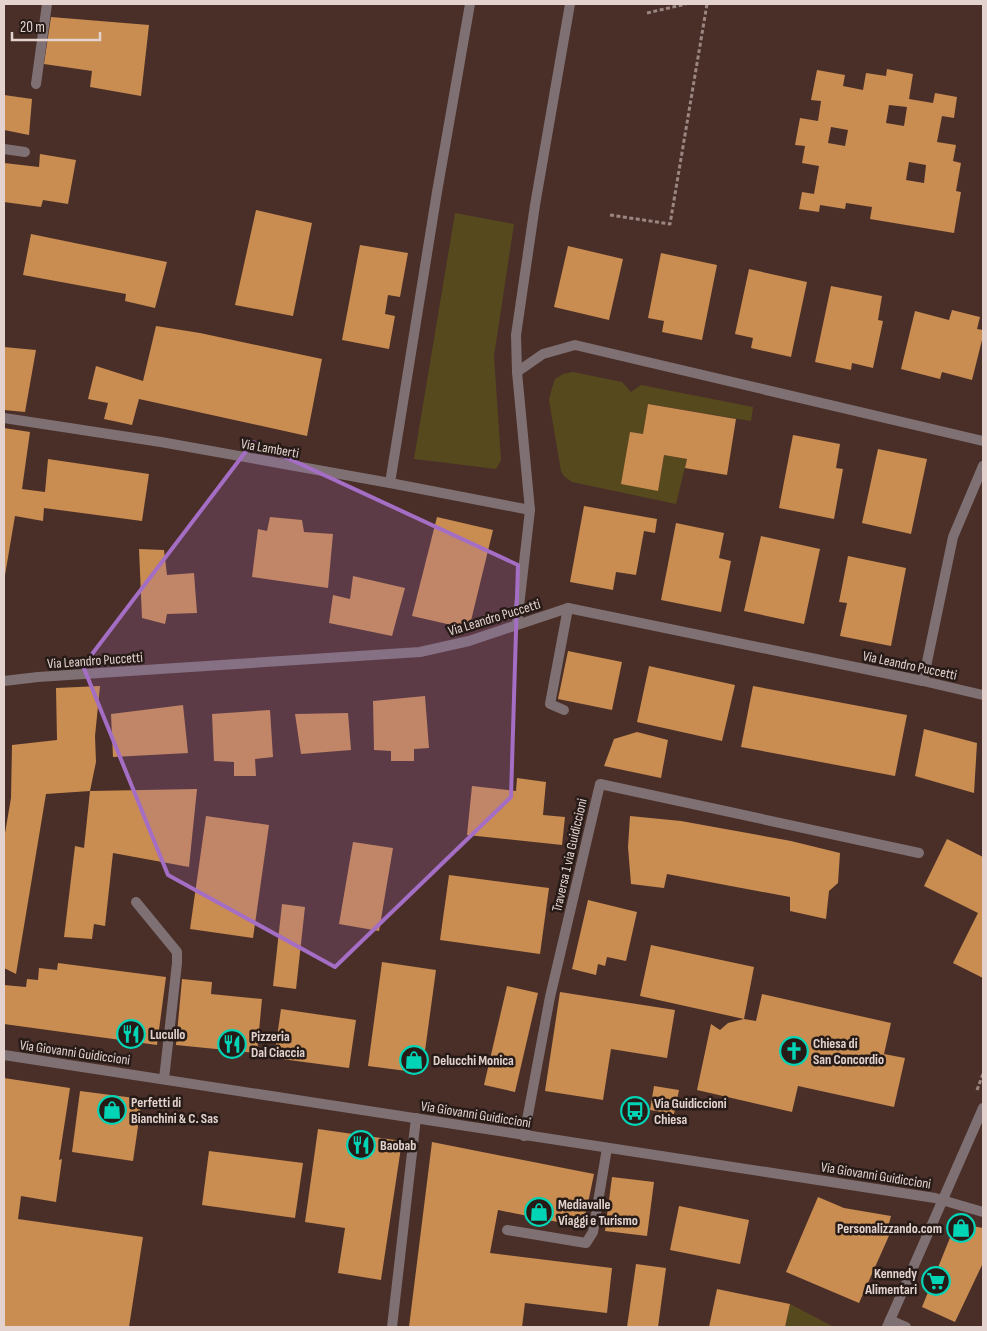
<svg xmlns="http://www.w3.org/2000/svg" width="987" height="1331" viewBox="0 0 987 1331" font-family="'Sofia Sans Condensed',sans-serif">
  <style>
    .green { fill: #57491e }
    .building { fill: #c98c51; fill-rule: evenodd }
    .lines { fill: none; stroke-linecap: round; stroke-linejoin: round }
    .path { stroke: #9c8681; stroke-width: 3; stroke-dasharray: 4 2.5; stroke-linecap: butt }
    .lane { stroke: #7f7173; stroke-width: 10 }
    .street { stroke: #7f7173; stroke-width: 10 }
    .marked { fill: #a56ec5; fill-opacity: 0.2; stroke: #a56ec5; stroke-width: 4; stroke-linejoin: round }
    .labels { text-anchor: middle; stroke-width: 5; stroke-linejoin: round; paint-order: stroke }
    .street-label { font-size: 14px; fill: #e3d2cd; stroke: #271b18 }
    .poi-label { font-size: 14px; font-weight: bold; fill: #e3d2cd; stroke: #271b18; text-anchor: start }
  </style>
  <rect width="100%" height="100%" fill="#4a2f29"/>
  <g class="green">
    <polygon points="455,213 514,224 494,356 501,460 496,469 414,459"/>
    <polygon points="573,372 622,382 631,392 641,385 753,407 751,421 648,404 643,434 658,490 664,455 687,459 676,504 572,482 564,476 561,471 549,400 552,388 555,379 563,374"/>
    <polygon points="790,1304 834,1327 785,1327"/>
  </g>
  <g class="building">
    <polygon points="51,17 149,25 141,96 90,87 92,71 44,64"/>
    <path d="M887,69L913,74L909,99L933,103L935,93L957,97L954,118L942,116L937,142L956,145L953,161L961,163L956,191L961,192L954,233L870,219L872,207L846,203L845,209L820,205L819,212L799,209L802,192L814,194L819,166L802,163L805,146L795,145L800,118L818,121L821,101L811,100L817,70L845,75L843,86L863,90L866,73L886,76ZM889,105L907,107L904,126L886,123ZM831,127L848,130L845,146L828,143ZM909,162L926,165L924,183L906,180Z"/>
    <polygon points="4,95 32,99 29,135 4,130"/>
    <polygon points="40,154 76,160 68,204 43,200 41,207 4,202 4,163 39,167"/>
    <polygon points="256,210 312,223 293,316 235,305"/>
    <polygon points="31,234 167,262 155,308 125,301 126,294 23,275"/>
    <polygon points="360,245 408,253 400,297 388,295 385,314 395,316 389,349 342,340"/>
    <polygon points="568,246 623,259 609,320 554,307"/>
    <polygon points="661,253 717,265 702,340 662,332 664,321 648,318"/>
    <polygon points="749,269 807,282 791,357 751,348 753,338 735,334"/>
    <polygon points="831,286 882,296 878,320 883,321 873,368 852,363 851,370 815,362"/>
    <polygon points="952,310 980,317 977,329 983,330 983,336 972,380 942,372 940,379 901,369 915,311 949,320"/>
    <polygon points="156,326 200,333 322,359 307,436 139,399 132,425 104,419 108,403 88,399 96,366 143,381"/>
    <polygon points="4,347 36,350 25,412 4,410"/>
    <polygon points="648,404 736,419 727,475 685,468 687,459 664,455 658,491 621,484 630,432 643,434"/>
    <polygon points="4,428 30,432 22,489 45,492 48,459 149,474 142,521 44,508 43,521 15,516 5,575 4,575"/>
    <polygon points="793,435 840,444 836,468 843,469 834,519 779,508"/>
    <polygon points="878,449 927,459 911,534 862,523"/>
    <polygon points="584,506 657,519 655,533 644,531 636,575 616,572 613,590 570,582"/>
    <polygon points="270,517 302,520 304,532 333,534 328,588 252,577 258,529 267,531"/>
    <polygon points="437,517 493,530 469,629 412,616"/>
    <polygon points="676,523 724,533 719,558 731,561 721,612 661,600"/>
    <polygon points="761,536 820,549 804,624 744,611"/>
    <polygon points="139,549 164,550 167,575 194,573 197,613 167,614 165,624 142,618"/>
    <polygon points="848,556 906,568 891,646 840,636 847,603 839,602"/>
    <polygon points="353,576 405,588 392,636 329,623 333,595 350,599"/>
    <polygon points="568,651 622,662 612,710 558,699"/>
    <polygon points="649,666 735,685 722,741 637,722"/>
    <polygon points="100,686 95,736 96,762 90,791 46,794 16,974 4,968 4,839 11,798 12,745 57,740 56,688"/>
    <polygon points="753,686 907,715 895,776 741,747"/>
    <polygon points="425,696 429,748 414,749 414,761 391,761 391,751 374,750 373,701"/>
    <polygon points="183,705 188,753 113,757 111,714"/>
    <polygon points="270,710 273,757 255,759 256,776 234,776 234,762 214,761 212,714"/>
    <polygon points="348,713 351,750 301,754 295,714"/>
    <polygon points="924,729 977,743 974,793 915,776"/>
    <polygon points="637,732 668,740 661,778 604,766 614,739"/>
    <polygon points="517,778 546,782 543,815 565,817 562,845 467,835 472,786 516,791"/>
    <polygon points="197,789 189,867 113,853 105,926 94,924 92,939 64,937 75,846 84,848 90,791"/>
    <polygon points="206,816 269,825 253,938 190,929"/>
    <polygon points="630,816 681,821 791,841 840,853 838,883 829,891 826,919 790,911 790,897 667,874 664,888 631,884 628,847"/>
    <polygon points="947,839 983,857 983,978 953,963 978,913 924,886"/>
    <polygon points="353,842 393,848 379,931 339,924"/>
    <polygon points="449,875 549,888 540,954 440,940"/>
    <polygon points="588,900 637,912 626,961 607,957 605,966 598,964 596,975 572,969"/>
    <polygon points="282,904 305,907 296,989 273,986"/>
    <polygon points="651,945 754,967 744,1019 756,1021 762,994 891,1023 884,1054 905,1058 894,1107 798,1086 792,1112 697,1090 711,1024 720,1030 728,1023 744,1019 640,996"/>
    <polygon points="382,962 436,970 422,1073 368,1066"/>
    <polygon points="58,963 166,977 157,1045 4,1024 4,985 26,987 27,979 38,980 39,968 57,970"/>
    <polygon points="182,979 212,982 211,994 262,999 257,1053 176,1045"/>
    <polygon points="507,986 538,993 515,1092 484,1085"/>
    <polygon points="560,992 675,1010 667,1058 611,1049 603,1100 545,1091"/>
    <polygon points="281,1009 356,1020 349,1068 274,1058"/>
    <polygon points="4,1078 70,1088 59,1160 62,1159 56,1202 21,1196 18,1219 143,1237 129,1327 4,1327"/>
    <polygon points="654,1086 679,1090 674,1114 650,1110"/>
    <polygon points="80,1091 142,1099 133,1161 72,1152"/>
    <polygon points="318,1129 402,1141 381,1280 338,1273 345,1228 305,1222"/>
    <polygon points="432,1142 594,1174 583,1227 498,1210 490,1253 612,1268 607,1313 525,1303 522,1327 409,1327"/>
    <polygon points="209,1151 303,1163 295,1218 202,1205"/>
    <polygon points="612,1177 654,1182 647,1236 605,1231"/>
    <polygon points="818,1197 844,1208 891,1216 888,1227 892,1229 859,1303 786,1272"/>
    <polygon points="679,1206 749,1220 740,1264 670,1250"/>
    <polygon points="956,1223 983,1228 983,1265 982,1265 955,1322 922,1307"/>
    <polygon points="636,1264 666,1268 658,1327 627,1327"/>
    <polygon points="717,1289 790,1304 785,1327 709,1327"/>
  </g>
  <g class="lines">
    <g class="path">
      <polyline points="647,13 686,4"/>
      <polyline points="610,215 670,224 707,4"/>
      <polyline points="977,1090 983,1074"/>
    </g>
    <g class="lane">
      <polyline points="36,84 47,4"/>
      <polyline points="4,149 25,152"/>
      <polyline points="564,710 550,704 568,608"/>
      <polyline points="136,902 177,952 177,963 164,1079"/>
      <polyline points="507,1230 586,1243 593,1232 607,1148"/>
    </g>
    <g class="street">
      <polyline points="517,372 543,354 575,345 983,441"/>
      <polyline points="4,418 161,442 390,483 530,510"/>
      <polyline points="390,483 437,192 470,4"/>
      <polyline points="517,624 530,510 517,372 516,335 535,205 570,4"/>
      <polyline points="4,681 38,677 420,652 469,641 568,608 923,681 983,695"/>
      <polyline points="923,681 953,537 983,466"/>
      <path d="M4,1055C315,1101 625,1152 935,1198L983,1212"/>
      <polyline points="524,1136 550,997 600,784 919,853"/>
      <polyline points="890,1320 906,1327"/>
      <polyline points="392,1327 416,1118"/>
      <polyline points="887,1327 983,1108"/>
    </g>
  </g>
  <path class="marked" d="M253,442L518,565L511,797L335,967L168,875L83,666Z"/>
  <defs>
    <symbol id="restaurant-ring" viewBox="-11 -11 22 22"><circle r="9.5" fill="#271b18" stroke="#02d5b6" stroke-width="1.5"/><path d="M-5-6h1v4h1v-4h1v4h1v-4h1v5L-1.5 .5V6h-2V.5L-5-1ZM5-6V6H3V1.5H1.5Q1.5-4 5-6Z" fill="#02d5b6"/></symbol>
    <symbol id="church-ring" viewBox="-11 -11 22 22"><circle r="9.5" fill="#271b18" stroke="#02d5b6" stroke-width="1.5"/><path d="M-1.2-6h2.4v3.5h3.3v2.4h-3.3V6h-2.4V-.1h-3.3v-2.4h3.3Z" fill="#02d5b6"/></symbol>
    <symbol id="shop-ring" viewBox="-11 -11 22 22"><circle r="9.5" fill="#271b18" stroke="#02d5b6" stroke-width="1.5"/><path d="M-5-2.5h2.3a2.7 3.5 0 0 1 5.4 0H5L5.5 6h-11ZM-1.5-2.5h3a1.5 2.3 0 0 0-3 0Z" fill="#02d5b6"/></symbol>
    <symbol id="bus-ring" viewBox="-11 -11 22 22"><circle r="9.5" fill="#271b18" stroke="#02d5b6" stroke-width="1.5"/><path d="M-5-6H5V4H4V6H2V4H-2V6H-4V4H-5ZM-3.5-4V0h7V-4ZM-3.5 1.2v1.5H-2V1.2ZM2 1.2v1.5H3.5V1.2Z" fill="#02d5b6"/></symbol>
    <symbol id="supermarket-ring" viewBox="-11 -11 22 22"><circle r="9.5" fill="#271b18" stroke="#02d5b6" stroke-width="1.5"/><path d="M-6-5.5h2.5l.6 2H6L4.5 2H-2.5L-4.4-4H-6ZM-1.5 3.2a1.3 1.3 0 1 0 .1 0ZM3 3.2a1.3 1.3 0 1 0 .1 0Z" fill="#02d5b6"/></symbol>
  </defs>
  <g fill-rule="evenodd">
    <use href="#restaurant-ring" x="115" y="1018" width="32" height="32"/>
    <use href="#restaurant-ring" x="216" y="1028" width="32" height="32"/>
    <use href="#church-ring" x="778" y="1035" width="32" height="32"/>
    <use href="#shop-ring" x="398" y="1044" width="32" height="32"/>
    <use href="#shop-ring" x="96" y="1094" width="32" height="32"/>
    <use href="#bus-ring" x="619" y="1095" width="32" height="32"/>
    <use href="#restaurant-ring" x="345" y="1129" width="32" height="32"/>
    <use href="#shop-ring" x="523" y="1196" width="32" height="32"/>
    <use href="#shop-ring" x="945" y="1212" width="32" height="32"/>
    <use href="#supermarket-ring" x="920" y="1265" width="32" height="32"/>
  </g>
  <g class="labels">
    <g class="street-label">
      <text transform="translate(270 448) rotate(10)" y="5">Via Lamberti</text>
      <text transform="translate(494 617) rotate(-17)" y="5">Via Leandro Puccetti</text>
      <text transform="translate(95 660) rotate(-4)" y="5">Via Leandro Puccetti</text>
      <text transform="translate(910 665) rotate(12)" y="5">Via Leandro Puccetti</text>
      <text transform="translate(569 855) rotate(-77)" y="5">Traversa 1 via Guidiccioni</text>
      <text transform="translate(75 1052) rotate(8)" y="5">Via Giovanni Guidiccioni</text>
      <text transform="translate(476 1114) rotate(9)" y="5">Via Giovanni Guidiccioni</text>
      <text transform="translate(876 1175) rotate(9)" y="5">Via Giovanni Guidiccioni</text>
    </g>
    <g class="poi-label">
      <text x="150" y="1039">Lucullo</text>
      <text x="251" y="1041">Pizzeria<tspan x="251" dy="16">Dal Ciaccia</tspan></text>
      <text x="813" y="1048">Chiesa di<tspan x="813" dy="16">San Concordio</tspan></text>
      <text x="433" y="1065">Delucchi Monica</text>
      <text x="131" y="1107">Perfetti di<tspan x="131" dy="16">Bianchini &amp; C. Sas</tspan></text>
      <text x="654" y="1108">Via Guidiccioni<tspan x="654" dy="16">Chiesa</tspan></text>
      <text x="380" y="1150">Baobab</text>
      <text x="558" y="1209">Mediavalle<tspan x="558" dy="16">Viaggi e Turismo</tspan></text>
      <text x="942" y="1233" text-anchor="end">Personalizzando.com</text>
      <text x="917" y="1278" text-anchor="end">Kennedy<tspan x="917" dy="16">Alimentari</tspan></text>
    </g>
  </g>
  <rect width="987" height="1331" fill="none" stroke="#e3d2cd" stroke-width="10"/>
  <path d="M12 32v8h88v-8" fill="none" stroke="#e3d2cd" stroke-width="2.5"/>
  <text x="20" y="32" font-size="15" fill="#e3d2cd" stroke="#271b18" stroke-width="4" paint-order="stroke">20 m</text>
</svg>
